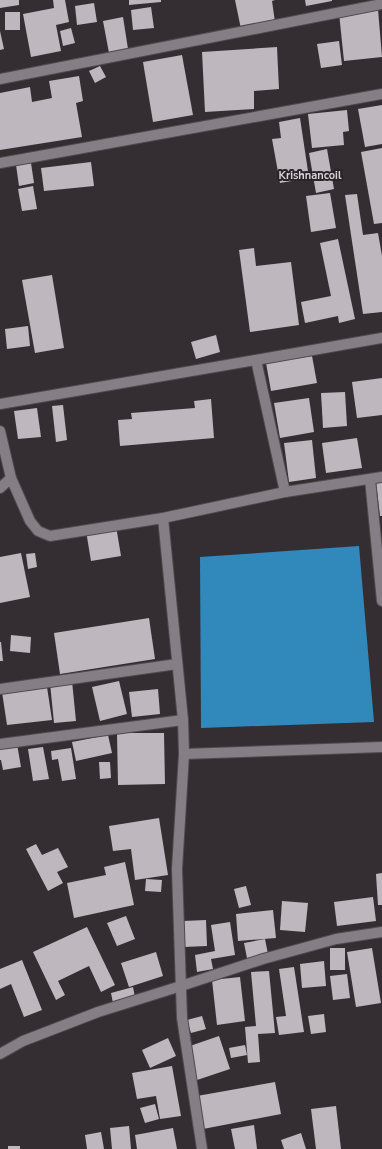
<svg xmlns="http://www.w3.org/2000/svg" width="382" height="1149" viewBox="0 0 382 1149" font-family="'Nunito Sans',sans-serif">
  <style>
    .water { fill: #3188ba }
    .building { fill: #bfb7be }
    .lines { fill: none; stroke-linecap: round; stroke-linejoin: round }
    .minor-casing { stroke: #504b4f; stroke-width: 12 }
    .tertiary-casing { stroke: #504b4f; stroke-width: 12 }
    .minor { stroke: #867e85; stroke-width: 10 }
    .tertiary { stroke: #867e85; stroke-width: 10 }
    .labels { text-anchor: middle; stroke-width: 4; stroke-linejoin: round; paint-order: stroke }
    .neighbourhood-label { font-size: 11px; font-weight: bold; fill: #d7d3d6; stroke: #2a2429 }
  </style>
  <rect width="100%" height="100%" fill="#342e33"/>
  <polygon class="water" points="359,546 374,722 201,728 200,557"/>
  <g class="building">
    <polygon points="0,0 19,0 19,5 0,8"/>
    <polygon points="53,0 65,0 69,22 56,25 61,51 31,57 23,14 54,8"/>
    <polygon points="129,0 161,0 161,2 129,5"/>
    <polygon points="235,0 275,0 272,1 275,22 241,29"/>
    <polygon points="305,0 332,0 332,1 306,6"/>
    <polygon points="94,3 97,22 77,25 75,6"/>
    <polygon points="151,7 154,28 133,30 131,10"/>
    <polygon points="378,9 382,57 344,61 339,13"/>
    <rect x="5" y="12" width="15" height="18"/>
    <polygon points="123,17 128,49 109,53 103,21"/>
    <polygon points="71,28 75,43 63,46 60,31"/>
    <polygon points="0,31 4,49 0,50"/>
    <polygon points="339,41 342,65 321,68 317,44"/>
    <polygon points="277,47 279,89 254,91 254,109 205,112 202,52"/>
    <polygon points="182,55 193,115 153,122 143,62"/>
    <polygon points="100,66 106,77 95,83 89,71"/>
    <polygon points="79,76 83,101 76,103 82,137 0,150 0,93 30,87 32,102 52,98 49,81"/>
    <polygon points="382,105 382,144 365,147 358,109"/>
    <polygon points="347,110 349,131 343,132 344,145 312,148 308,114"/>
    <polygon points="300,118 309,178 280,183 272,139 281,138 279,122"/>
    <polygon points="382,148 382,223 374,224 361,152"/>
    <polygon points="327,149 334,189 316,193 309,153"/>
    <polygon points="91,162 94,186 44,191 41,168"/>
    <polygon points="31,163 34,183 19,186 16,165"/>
    <polygon points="33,186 37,209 22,211 18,189"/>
    <polygon points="330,193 336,228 311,232 306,196"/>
    <polygon points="357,194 363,235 378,233 382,256 382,312 363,314 345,195"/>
    <polygon points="338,239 355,319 339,323 338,316 305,323 301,302 331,296 320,243"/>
    <polygon points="254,248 256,266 291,262 299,325 250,332 239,250"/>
    <polygon points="52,275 64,348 35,353 22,280"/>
    <polygon points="28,326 30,346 7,349 5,329"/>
    <polygon points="216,335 220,352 196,359 191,342"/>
    <polygon points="312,356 317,383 271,391 266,363"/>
    <polygon points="382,378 382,415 357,418 352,382"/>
    <polygon points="345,392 347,426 323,428 321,393"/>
    <polygon points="309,398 314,432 280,438 274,403"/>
    <polygon points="211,399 214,438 120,446 118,420 132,419 131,413 195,408 194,401"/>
    <polygon points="63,405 67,440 56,442 52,406"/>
    <polygon points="37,408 41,437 18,439 14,411"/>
    <polygon points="357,438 362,468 326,473 322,443"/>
    <polygon points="312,440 316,478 289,482 284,443"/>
    <polygon points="382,481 382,516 380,516 376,482"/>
    <polygon points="116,526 121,556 91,561 86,531"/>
    <polygon points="21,553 30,597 0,603 0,557"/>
    <polygon points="35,553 37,567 28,569 26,554"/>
    <polygon points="149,618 155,659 60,674 54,633"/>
    <polygon points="11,635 31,637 30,653 10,651"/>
    <polygon points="0,642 1,642 3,661 0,661"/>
    <polygon points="72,681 76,721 54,723 50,683"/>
    <polygon points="119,681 127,714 100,721 92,687"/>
    <polygon points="47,687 52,720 7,725 2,692"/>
    <polygon points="158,689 160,714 132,717 129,692"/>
    <polygon points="117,733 164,733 165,784 118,785"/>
    <polygon points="108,735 112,753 76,761 72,742"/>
    <polygon points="17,744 21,767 3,770 1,760 0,760 0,747"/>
    <polygon points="43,747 49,779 33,781 28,749"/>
    <polygon points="71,748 76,779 62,781 58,759 52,760 51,751"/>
    <polygon points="99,762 110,762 111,778 100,779"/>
    <polygon points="159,818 168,875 135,880 131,849 113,851 109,826"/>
    <polygon points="36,844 42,855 58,848 68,867 57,872 63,883 48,891 26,849"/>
    <polygon points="125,862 134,905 74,918 67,883 106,875 104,867"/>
    <polygon points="382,873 382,905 378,905 376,874"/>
    <polygon points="146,879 162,880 161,892 145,891"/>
    <polygon points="246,886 251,905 239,908 234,889"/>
    <polygon points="373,897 376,921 337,926 334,902"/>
    <polygon points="282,901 308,903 305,932 280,930"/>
    <polygon points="273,910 276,938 238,941 236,914"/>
    <polygon points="126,916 135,939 117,946 107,923"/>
    <polygon points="206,920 207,946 184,947 183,921"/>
    <polygon points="230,922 235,955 211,959 213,969 197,972 195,955 215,951 211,925"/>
    <polygon points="87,927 115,985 101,992 89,966 58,981 65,995 56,1000 33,952"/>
    <polygon points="265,939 268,954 247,958 244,943"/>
    <rect x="330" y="948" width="15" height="22"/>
    <polygon points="372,948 381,1003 356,1007 347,952"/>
    <polygon points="156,952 163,976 129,987 121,963"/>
    <polygon points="22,960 42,1010 24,1017 11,984 0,989 0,969"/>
    <polygon points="324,961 326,986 302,988 300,964"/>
    <polygon points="294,967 304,1032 279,1035 276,1017 286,1016 279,969"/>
    <polygon points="269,971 275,1033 258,1034 260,1062 248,1063 245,1027 256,1026 251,972"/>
    <polygon points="347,974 350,998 333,1000 330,976"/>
    <polygon points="240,977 245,1021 217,1025 212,980"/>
    <polygon points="133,987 135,997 113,1003 111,993"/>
    <polygon points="324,1014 326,1032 311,1034 308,1016"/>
    <polygon points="202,1016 206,1029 191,1033 187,1020"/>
    <polygon points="219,1036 230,1069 197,1080 187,1047"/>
    <polygon points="168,1038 176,1056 150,1068 142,1050"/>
    <polygon points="245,1045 247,1055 231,1058 229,1048"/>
    <polygon points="172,1066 181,1116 160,1119 156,1096 137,1099 132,1073"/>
    <polygon points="275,1082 281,1114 203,1129 197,1096"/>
    <polygon points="155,1104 159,1119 145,1123 140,1108"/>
    <polygon points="336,1106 341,1149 316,1149 311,1109"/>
    <polygon points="254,1125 257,1149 235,1149 231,1129"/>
    <polygon points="129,1126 131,1149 112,1149 110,1128"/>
    <polygon points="173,1128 177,1149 137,1149 135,1135"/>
    <polygon points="101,1132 104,1149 87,1149 85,1135"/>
    <polygon points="301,1133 306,1149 284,1149 281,1140"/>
    <rect x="8" y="1146" width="12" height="3"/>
  </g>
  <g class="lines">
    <defs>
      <g id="minor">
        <polyline points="0,79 382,4"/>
        <polyline points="0,163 382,94"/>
        <polyline points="0,404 256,360"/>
        <polyline points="11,478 30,521 38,531 50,536 163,518 285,492 382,477"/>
        <polyline points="370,479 382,601"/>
        <polyline points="285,492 256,360 382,338"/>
        <polyline points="163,518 183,720 184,754 177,869 182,1018 202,1149"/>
        <polyline points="0,689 177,664"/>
        <polyline points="0,744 183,720"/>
        <polyline points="184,754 382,747"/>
        <polyline points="0,1054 23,1041 98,1012 181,986 263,959 336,939 382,932"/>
      </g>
      <polyline id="tertiary" points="0,431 11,478 0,488"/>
    </defs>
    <use href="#minor" class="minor-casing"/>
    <use href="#tertiary" class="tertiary-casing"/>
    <use href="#minor" class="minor"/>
    <use href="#tertiary" class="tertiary"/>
  </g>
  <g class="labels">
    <g class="neighbourhood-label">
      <text x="310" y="179">Krishnancoil</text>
    </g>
  </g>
</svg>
